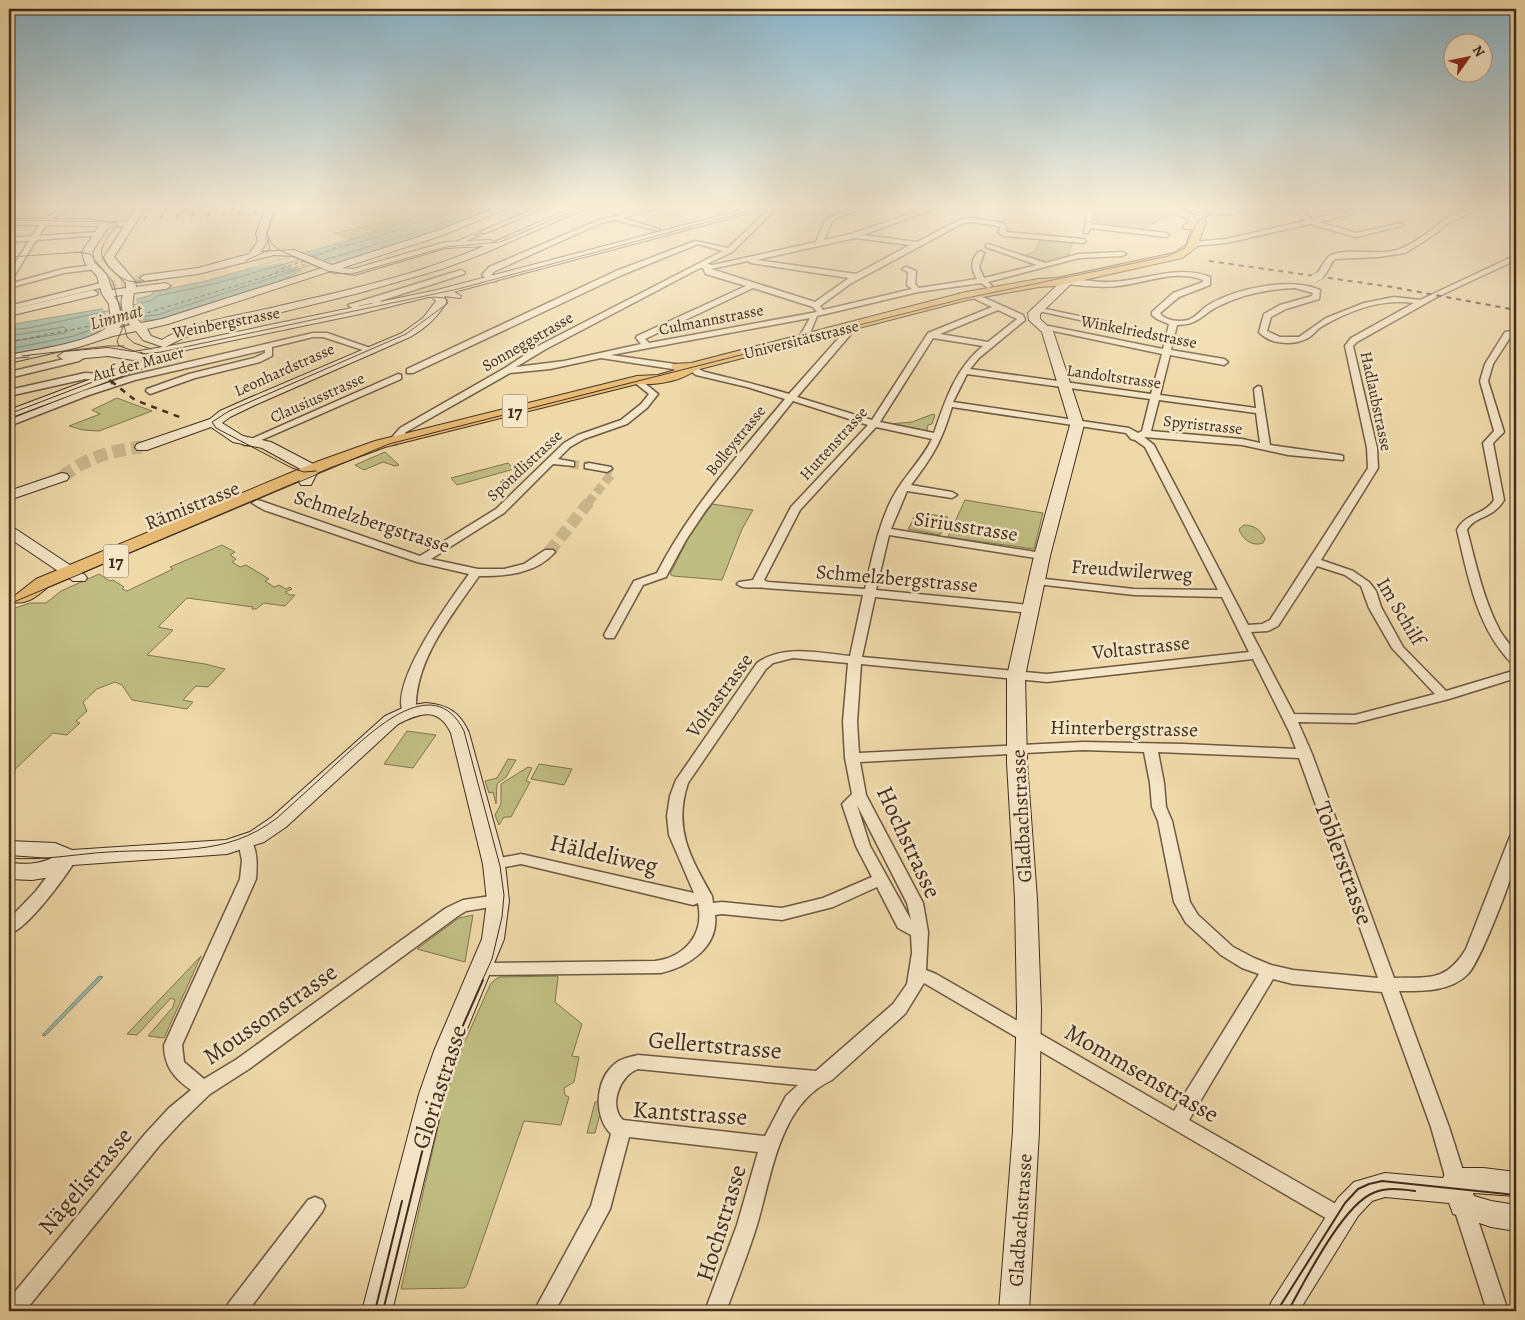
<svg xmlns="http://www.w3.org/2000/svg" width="1525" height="1320" viewBox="0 0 1525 1320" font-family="Alegreya,serif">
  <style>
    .green { fill: #c0bd83; stroke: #817551 }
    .water { fill: #9abaa8; stroke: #778271 }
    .pier { fill: #efd9a9 }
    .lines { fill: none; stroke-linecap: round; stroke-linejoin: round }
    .shore { stroke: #6e7464; stroke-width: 1 }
    .ferry { stroke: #54493a; stroke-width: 1; stroke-dasharray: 4 3; stroke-linecap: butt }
    .street-tunnel-far2 { stroke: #ccb78d; stroke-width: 8; stroke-dasharray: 8 4; stroke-linecap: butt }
    .street-tunnel-far1 { stroke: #ccb78d; stroke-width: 9; stroke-dasharray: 9 4.5; stroke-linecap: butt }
    .street-tunnel { stroke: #ccb78d; stroke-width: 12; stroke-dasharray: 12 5.5; stroke-linecap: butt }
    .secondary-tunnel-far1 { stroke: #ccb78d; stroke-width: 10; stroke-dasharray: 10 5; stroke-linecap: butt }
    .secondary-tunnel { stroke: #ccb78d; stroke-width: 13; stroke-dasharray: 13 6; stroke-linecap: butt }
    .street-casing { stroke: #6d5842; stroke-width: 3 }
    .secondary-casing { stroke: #422d1f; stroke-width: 2 }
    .primary-casing { stroke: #422d1f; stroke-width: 2 }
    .street { fill: #f5e6c7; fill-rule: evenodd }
    .secondary { fill: #f5e6c7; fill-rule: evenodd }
    .primary { fill: #e8bc74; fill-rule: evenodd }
    .tram-far1 { stroke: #422d1f; stroke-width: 1 }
    .tram { stroke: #422d1f; stroke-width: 2 }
    .rail-far1 { stroke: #422d1f; stroke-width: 2; stroke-dasharray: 5 5; stroke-linecap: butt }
    .rail { stroke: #422d1f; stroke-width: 2.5; stroke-dasharray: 6 6; stroke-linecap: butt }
    .street-bridge-casing { stroke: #6d5842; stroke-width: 9; stroke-linecap: butt }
    .street-bridge { stroke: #f5e6c7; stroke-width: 8 }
    .labels { text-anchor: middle; stroke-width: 5; stroke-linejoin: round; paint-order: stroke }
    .far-street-label { font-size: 16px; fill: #422d1f; stroke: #f5e6c7 }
    .far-water-label { font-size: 18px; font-style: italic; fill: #54493a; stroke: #f5e6c7 }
    .shield { fill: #f5e6c7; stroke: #786451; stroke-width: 1 }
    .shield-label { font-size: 19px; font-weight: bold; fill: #422d1f }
    .street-label { font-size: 20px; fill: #422d1f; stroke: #f5e6c7 }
    .near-street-label { font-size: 24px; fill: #422d1f; stroke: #f5e6c7 }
  </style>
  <rect width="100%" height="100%" fill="#efd9a9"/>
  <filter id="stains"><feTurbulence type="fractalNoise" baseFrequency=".004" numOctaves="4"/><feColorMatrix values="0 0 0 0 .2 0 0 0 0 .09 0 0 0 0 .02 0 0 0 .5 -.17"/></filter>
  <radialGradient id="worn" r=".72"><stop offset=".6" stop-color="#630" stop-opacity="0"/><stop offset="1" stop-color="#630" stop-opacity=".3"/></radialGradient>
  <g class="green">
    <polygon points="343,205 452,205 353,239 335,233 386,222 388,219 362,213 363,205"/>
    <polygon points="1110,205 1161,205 1173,213 1140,230 1106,223 1098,223 1100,222 1095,221 1099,210"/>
    <polygon points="1040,239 1073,242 1068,256 1047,262 1026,255 1035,251"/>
    <polygon points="117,398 152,411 99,431 83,430 69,426 100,414 92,410"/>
    <polygon points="933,414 935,415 932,424 928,425 927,430 929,432 891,426 890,424 912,422"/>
    <polygon points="385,452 399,465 395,466 383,462 364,470 355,465"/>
    <polygon points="508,463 514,469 457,485 451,478"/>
    <polygon points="965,500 1043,513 1034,549 948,537"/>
    <polygon points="712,504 753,510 742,529 722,580 673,576 670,574 672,570 689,537"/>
    <polygon points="916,512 948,517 945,525 913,519"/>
    <polygon points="912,522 944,527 940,535 908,529"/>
    <path d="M1244,525C1254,525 1261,530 1265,539L1263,543C1252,547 1242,539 1239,529Z"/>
    <polygon points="222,545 235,552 230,555 236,559 232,562 240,567 246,565 269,579 265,581 274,587 279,585 286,589 290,587 292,589 285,592 290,595 295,595 285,606 264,603 256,609 252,609 253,607 187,598 158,627 173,630 147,655 205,664 225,669 208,687 196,686 183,700 193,702 187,709 132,700 122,685 115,682 97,689 83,702 87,711 76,721 80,723 67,735 53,733 9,775 9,610 30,603 46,603 61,591 99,574 110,581 113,580 124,587 122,589 127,591 173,569 170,567"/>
    <polygon points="407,731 436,735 413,768 384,764"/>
    <polygon points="508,759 516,760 506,777 497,784 496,804 493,792 489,793 485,781 497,778"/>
    <polygon points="539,764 572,769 564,785 531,779"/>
    <polygon points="528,767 532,768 526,781 530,782 511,817 504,817 499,825 495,815 501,804 501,784"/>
    <polygon points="473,915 465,962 417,949 459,918"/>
    <polygon points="201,956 164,1038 148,1036 173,1007 175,1000 171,998 137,1035 127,1034"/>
    <polygon points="557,976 558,977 555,1002 582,1024 572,1056 579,1057 574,1082 564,1088 565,1095 569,1097 561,1125 524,1121 467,1285 464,1288 401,1289 443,1105 461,1050 491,983 499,977"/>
    <polygon points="595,1102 603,1102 595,1133 587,1133"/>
  </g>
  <g class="water">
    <path d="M452,205H502L427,234L158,320H143L98,331C92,342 25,352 9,354V325L101,309L151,295L153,292L206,281L353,239Z"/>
    <polygon points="99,976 103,977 45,1036 42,1035"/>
  </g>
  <g class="pier">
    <polygon points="307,252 307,254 328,262 339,261 288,278 303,271 281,263 248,269"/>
    <polygon points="136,299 140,316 143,320 105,329 109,324 106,313 101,307"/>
  </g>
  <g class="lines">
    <g class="shore">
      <polyline points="312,256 383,235 448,211 451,205"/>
      <polyline points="324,260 426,229 488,205"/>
      <polyline points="134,305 153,300 157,296 218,283 299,260"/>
      <polyline points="137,317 157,315 311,265"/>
      <polyline points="9,330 29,328 108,311"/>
      <polyline points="9,336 64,327 67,330 65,333 9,342"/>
      <polyline points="9,349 74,336 109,323"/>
    </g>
    <g class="ferry">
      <path d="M313,258C330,251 344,239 363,246L362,249L357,251L319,261"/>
      <polyline points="269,276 285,267 304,261"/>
      <polyline points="134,317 310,263"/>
      <polyline points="9,342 111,322"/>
    </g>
    <polyline class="street-tunnel-far2" points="474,236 483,232"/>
    <g class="street-tunnel-far1">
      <polyline points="570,464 589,466"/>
      <polyline points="588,503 613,472 607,469"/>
    </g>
    <polyline class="street-tunnel" points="549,552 589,502"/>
    <polyline class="secondary-tunnel-far1" points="92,290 145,278"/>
    <path class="secondary-tunnel" d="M62,477C86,458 112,450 142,447"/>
    <defs>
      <g id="street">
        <polygon points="64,205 71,205 47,223 39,236 99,232 101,233 101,235 36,240 13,278 9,280 9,273 29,241 9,242 9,238 32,236 42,221"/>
        <polygon points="544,205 552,205 485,233 480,232"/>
        <polygon points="658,205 667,205 623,218 659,229 659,231 615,220 601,223 495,271 491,275 496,277 496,281 490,281 482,275 489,267 597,221"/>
        <path d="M763,205L773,208L774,211L732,252L707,264L713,265L816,242L825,221L829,217L865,205H873L833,219L824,240L851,234L936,205H944L863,235L917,242L961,219L972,218L1003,223L1007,228L1006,232L1083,239L1086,241L1083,243L1004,236L998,232L1001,228L999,226L972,222L963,223L850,284L820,306L823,310L912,289L907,285L908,272L902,269L906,267L916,271L915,284L919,288L977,279C971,270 970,258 980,251L984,253L979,267L984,278L1037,265L986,247V245L988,244L1045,263L1079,254L1122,252L1126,254L1122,256L1079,258L988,282L992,286L988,288L981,283L918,292L817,316L810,333L814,337L810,339L801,334L810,318L611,355L682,365V369L679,370L601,358L550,369L510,373L406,432L396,444H390L388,442L400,428L505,368L540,345L723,251L698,244L622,275L413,373H407V369L616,271L695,241L728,248L768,210L763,207ZM855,238L910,245L856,274L756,260ZM748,261L751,263L849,278L815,302L711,269ZM700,268H703L706,274L746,286L637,336L636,338L641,344L564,361L516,367L546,349ZM753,288L813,307L817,312L649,343L645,339Z"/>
        <polygon points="1075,205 1094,207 1091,224 1166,233 1169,235 1166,237 1090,228 1088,233 1084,233 1088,209"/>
        <polygon points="1273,205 1288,205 1225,215 1206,211 1209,209 1225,211"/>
        <polygon points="1292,205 1298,205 1311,219 1375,205 1385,205 1384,206 1318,222 1356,233 1401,223 1404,225 1356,237 1310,224 1226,243 1193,246 1190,244 1193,242 1226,239 1305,221"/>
        <path d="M1481,205H1489L1448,223L1432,236L1405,253L1378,257L1335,259C1328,265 1331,269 1322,278L1315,276C1321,270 1324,259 1331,255C1350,247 1379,257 1400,249C1416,243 1429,231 1442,222C1453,214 1469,210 1481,205Z"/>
        <path d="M124,221L132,225L129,227C120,224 109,229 102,225Z"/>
        <polygon points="472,235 477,236 457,245 452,244"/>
        <path d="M1516,255V260L1437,297L1357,342L1353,346L1377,448L1378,468L1321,560L1353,571L1369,582L1376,591L1381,607L1403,647L1446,691L1516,670V678L1449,699L1355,723L1298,722L1312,754L1394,978C1429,977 1446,982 1466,949L1509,839L1511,835L1516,834C1516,841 1517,849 1516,857C1515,873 1479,964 1468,974C1450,992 1423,991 1399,991L1449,1127L1466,1180L1463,1186L1456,1189L1449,1186L1446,1180L1431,1127L1382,992L1293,984L1273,979L1189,1120L1348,1211L1351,1218L1348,1225L1341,1227L924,983L905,1014L832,1080C779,1104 772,1175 757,1225C748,1254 737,1282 726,1311H705L737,1225L758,1152L629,1137L610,1209L555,1311H534L591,1206L611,1134C593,1116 595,1079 616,1063C622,1058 631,1057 638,1055L816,1071L893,1004L907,984L912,953L911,935L898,928L877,887L833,907L782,920L722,914L715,915C719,947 688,967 661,973L482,975L476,974L474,969L476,964L482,963L655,961C685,957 705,934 698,903L693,905L521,864L494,869L489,868L486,864L489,860L521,854L694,893L669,835L667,816L670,796L676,780L757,663C783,644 819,653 850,656L863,595L765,588C756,586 744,590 737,584L739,582L753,580L791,507L868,425L793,401L706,510L686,540L666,577L643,585L614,638H606L604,635L634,581L657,573C690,508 739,454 785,399L747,387L696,375L688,369V365C695,364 699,370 705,372C734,379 762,386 789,394L844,332L843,326H849L852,332L851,334L797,397L872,420L928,333L992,307L973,298V294H976L1023,315L1025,320L979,358L970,369L1151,394L1162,354L1049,330L1045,328L1049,326L1163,349L1169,324L1157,319L1152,315V312L1173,293L1203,282V280C1175,269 1146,283 1118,286C1101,288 1084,286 1067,284H1064V280C1079,278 1096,283 1111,282C1145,281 1176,264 1210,277V285L1179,297L1160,313C1165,321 1179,322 1188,320C1197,317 1202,308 1210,304C1238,288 1290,277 1320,290L1319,299L1286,309L1271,317L1267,331L1280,337H1299L1326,318L1364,303L1394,297L1420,300ZM1295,288L1313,293L1312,296L1280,305L1264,314L1259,332C1269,344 1292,346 1306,339C1312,337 1316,330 1321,327C1348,311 1382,298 1414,303L1351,338L1345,346L1367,448L1368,468L1270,620L1262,624L1248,625L1154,445L1144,437L1242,445L1288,455L1343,460V456L1340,455L1270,445L1261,387L1258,386L1254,389L1256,408L1160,395L1170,355L1224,365L1228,362L1224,359L1171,350L1177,325C1199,325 1202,314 1219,306C1243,294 1269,289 1295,288ZM998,310L1017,319L988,342L940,334ZM933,338L983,346C955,369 945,401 934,433L880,422ZM967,374L1150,399L1142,431L1138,433L1129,428L953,402ZM1159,400L1256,413L1260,443L1242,439L1151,431ZM952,407L1126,433L1131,439L1135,440L1145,447L1218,590L1134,589L1036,578L1030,581L1036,584L1134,595L1222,597L1249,652L1047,674L862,657L875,597L1030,613L1036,609L1030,605L876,590L889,535L1042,559L1048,556L1042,553L891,529L907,491L952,498L957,495L952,492L911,485C933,456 941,443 952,407ZM876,427L932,439C923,458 908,472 897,490C880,516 872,558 865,589L768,582L764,580L800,510ZM1317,566L1345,575L1361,586L1369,608L1392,648L1435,694L1355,715L1294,714L1251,632L1268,631L1278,626ZM793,658L848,663L843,722L845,758L852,794L842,804L856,846L872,877L823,898L782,908L722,902L713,903L712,896C690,857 673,828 688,783L766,669L773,663ZM1253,659L1289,731L1296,749L1183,744L1083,742L859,753L857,722L861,664L1047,682ZM1083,750L1144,752L1150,783L1152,807L1158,821L1174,902L1186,923L1221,955L1242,968L1259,974L1174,1111L936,974L926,970L928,932L923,903L866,795L860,762ZM1158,752L1299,758L1378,978L1293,970L1271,965L1254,958L1233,947L1198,915L1190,902L1172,821L1166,807L1164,783ZM857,805L907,903L911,920L870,846ZM638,1069L798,1085L786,1096L765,1136L623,1120C608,1106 620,1075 638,1069Z"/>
        <polygon points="93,265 97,267 96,269 64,273 9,288 9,284 63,269"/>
        <polygon points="461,270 465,272 464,274 380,301 384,305 383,307 377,307 372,303 358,306 364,311 360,313 348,305"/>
        <polygon points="105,282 109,284 108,286 9,310 9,306"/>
        <polygon points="1036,307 1107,322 1111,324 1107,326 1039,311 1036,311"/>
        <path d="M1511,331L1515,333L1511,336L1493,364L1488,381L1504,432L1493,443L1504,500C1493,519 1474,516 1467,530C1476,564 1483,599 1500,631C1508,644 1517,649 1516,665C1510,663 1506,657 1502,652C1475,618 1467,572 1457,530C1465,513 1485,515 1494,500L1483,443L1494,431L1480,381L1485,364L1505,332Z"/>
        <polygon points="313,333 327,333 376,350 372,353 323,337 313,337 272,347 272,356 260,362 195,378 150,394 146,391 147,389 189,374 254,358 265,353 265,350 135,380 89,395 9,426 9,420 83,391 129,376"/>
        <polygon points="84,352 88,355 79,361 9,378 9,372 73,357"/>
        <polygon points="85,373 103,374 107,377 103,380 85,379 9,396 9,390"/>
        <polygon points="398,374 401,375 401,379 250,445 244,445 242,443"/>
        <path d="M637,377L658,394L647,408L627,424L584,439L570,447L558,459L574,462V466L553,464L504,513L431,559L478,569H504L524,564L545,550H553L555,552C536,574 506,576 479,576C452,615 413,662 416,712L409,716L404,715C387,685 451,599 469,574L417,562L264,510L252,503L257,500L261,501L420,556L496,509L564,443L578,435L621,420L641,404L649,394L634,382V378Z"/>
        <polygon points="589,463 611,467 612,469 607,472 585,468 585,464"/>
        <path d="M245,837L250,838C258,851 257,865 256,879L182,1045L184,1062L204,1079L237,1059L446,908L463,900L498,895L504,897L506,901L504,905L466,911L458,916L249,1069L210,1094L183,1120L159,1146L25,1311H9V1299L145,1134L169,1108L191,1090C174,1078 164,1066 164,1045L240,879L242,860L238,842L240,838Z"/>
        <path d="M69,853L74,854L77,858C66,876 28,929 9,934V919L36,891L64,854Z"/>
        <polygon points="1463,1196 1470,1199 1473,1205 1508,1311 1487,1311 1453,1205 1456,1199"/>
        <polygon points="315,1197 322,1200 325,1206 322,1212 248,1311 225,1311 228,1304 308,1200"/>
      </g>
      <g id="secondary">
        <path d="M138,205H147L114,257L135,281L136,287L166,283L171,286L166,289L134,293C131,303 133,316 141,323L162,319L322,268L293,256L274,255L198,274L145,281L140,278L145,275L198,268L249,254L258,241L256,234L267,205H276L266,234L268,241L260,252L294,250L332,265L437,231L504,205H516L443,235L342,268L353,269L445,242L490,240L494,242L569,209L581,205H593L485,253L442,269L359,293L205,331L183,338L165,347L437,290L760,205H774L772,207L454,292L461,296L460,298L444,296L447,301C438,317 426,328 410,337L255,405L230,417L222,423L243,436L271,442L317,466L319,469L311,485H301L299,482L304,471L262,448L233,442L211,427L147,450H137L135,447L137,444L210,419L220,411L247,399L402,333L423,318L436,301L432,297H428L360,314L143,359L133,360L108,356L64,360L58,356L64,352L108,348L133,352L163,347L143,340L136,331L113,336L79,347L9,363V355C33,350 98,342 111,323L109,304L102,294L97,276L85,263L82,252L99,226L9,225V219H88L108,222L110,224L92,252L94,262L107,275L112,290L126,288V283L108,265L104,257ZM484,246C418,275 345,291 275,307C243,315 189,322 162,340L151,336L147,329L168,324L331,271L354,275L446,248ZM123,295C119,304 124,318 130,325L119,328L123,323L119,304L114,296Z"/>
        <polygon points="1162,205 1173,205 1203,219 1198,222 1181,217"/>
        <polygon points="1071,275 1075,276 1076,278 1075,280 1040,314 1040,319 1053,331 1084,425 1050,556 1025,676 1027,763 1037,899 1041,1010 1039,1131 1029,1311 999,1311 1013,1131 1017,1010 1015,899 1007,763 1007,676 1034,556 1070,425 1042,332 1029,320 1028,313 1067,276"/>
        <polygon points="93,290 98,293 97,295 9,316 9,310"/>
        <polygon points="150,357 154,358 156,361 154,364 9,418 9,410"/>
        <polygon points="62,473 67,474 69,477 67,480 9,500 9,491"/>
        <polygon points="9,526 14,528 85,575 87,578 85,581 73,581 9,538"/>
        <path d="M426,703C448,705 460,712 469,733L505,864L509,901L504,939L458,1051L445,1094L392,1311H362L419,1094L434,1051L482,939L487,901L483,864L451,733C438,706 420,713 398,724L286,827L264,842L227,854L73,865L45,878L32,880L9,879V863C25,864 37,865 52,858L9,855V841L55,843L72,850L226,840L250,832L272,817L385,716L407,706Z"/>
        <polygon points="1456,1168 1483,1168 1516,1172 1516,1196 1473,1193 1474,1196 1491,1201 1516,1205 1516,1231 1491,1227 1453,1214 1449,1203 1385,1197 1372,1201 1358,1216 1299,1311 1267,1311 1272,1301 1338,1198 1354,1182 1385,1173 1443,1178 1446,1171"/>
      </g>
      <path id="primary" d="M1211,205H1223L1204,219L1206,222L1197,247L1182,258L1057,286L1039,287L967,300L696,370C679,382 657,385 637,384L385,447L331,467L48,587C38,595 28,605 14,602L12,598L36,579L319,461L375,441L637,376L658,375L675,370L671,367L673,364L691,363L966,292L1039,279L1057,278L1174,253L1186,245L1192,229H1184L1183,227C1190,217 1200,211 1211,205Z"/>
    </defs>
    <use href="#street" class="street-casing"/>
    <use href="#secondary" class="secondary-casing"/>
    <use href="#primary" class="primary-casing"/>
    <use href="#street" class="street"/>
    <use href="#secondary" class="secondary"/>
    <use href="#primary" class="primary"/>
    <g class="tram-far1">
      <polyline points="276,205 267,234 273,245 281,251 332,273 352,274 446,247 500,242 587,205"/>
      <path d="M9,220L116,222L117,225C112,232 104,240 102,249C98,261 118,278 129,281C133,282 137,281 141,281"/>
      <polyline points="76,252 90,254 113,282 127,337 134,343 151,349"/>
      <polyline points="9,257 83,252"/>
      <polyline points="245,261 269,250 270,246 265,238"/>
      <polyline points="133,283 158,280"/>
      <polyline points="124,325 117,341 119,346 143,354 161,352 458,289 772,205"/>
      <polyline points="22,356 108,346 124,346"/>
      <polyline points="9,359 29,357"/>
      <polyline points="9,414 137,365 146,357 145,354 140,352"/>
      <polyline points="316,471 304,472 292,468 216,428 212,422 229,411 406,334 448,303 445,298 433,297"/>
      <polyline points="9,604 389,444 962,299 1168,256 1185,248 1197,222 1220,205"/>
      <path d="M9,858C43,861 75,854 108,852C170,848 225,858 277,818C297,800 317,782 337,763C367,736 433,668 464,731L500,866L504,895L502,917L492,959L482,981"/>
    </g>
    <g class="tram">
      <polyline points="375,1311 402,1201"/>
      <polyline points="383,1311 435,1099 457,1039 483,980"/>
      <polyline points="1277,1311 1345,1203 1358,1189 1369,1184 1382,1181 1516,1195"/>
      <path d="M1288,1311C1305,1281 1342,1206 1373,1193C1386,1187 1401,1189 1415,1191"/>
    </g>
    <g class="rail-far1">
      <polyline points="254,214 257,205"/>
      <polyline points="238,215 243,205"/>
      <polyline points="223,216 228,205"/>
      <polyline points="191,217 198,205"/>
      <polyline points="207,217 213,205"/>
      <polyline points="176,218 183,205"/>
      <polyline points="160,219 168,205"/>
      <polyline points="144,220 153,205"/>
      <polyline points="1209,261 1392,287 1516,310"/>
    </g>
    <g class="rail">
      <polyline points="103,369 114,386"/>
      <polyline points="111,381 135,400 182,418"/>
    </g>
    <defs>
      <polyline id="street-bridge" points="1315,278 1319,276"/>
    </defs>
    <use href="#street-bridge" class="street-bridge-casing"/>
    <use href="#street-bridge" class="street-bridge"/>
  </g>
  <linearGradient id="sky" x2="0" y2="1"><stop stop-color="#89b6ce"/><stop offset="0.53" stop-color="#f8eed8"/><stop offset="1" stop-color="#f8eed8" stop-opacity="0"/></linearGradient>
  <rect width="1525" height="389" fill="url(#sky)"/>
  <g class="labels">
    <g class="far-street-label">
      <text transform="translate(711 319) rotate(-11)" y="6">Culmannstrasse</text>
      <text transform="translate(226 322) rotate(-11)" y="6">Weinbergstrasse</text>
      <text transform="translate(1139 331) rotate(11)" y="6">Winkelriedstrasse</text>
      <text transform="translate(801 339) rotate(-14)" y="6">Universitätstrasse</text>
      <text transform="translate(527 341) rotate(-30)" y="6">Sonneggstrasse</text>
      <text transform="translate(138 363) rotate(-15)" y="6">Auf der Mauer</text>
      <text transform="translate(284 369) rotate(-24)" y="6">Leonhardstrasse</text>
      <text transform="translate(1114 376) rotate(8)" y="6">Landoltstrasse</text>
      <text transform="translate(317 397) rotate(-24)" y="6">Clausiusstrasse</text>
      <text transform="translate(1377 401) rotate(78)" y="6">Hadlaubstrasse</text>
      <text transform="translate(1203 424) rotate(6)" y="6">Spyristrasse</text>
      <text transform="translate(735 440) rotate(-51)" y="6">Bolleystrasse</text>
      <text transform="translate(833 443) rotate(-48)" y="6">Huttenstrasse</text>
      <text transform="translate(524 465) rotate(-43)" y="6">Spöndlistrasse</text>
    </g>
    <g class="far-water-label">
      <text transform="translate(116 317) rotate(-15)" y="6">Limmat</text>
    </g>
    <g class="shield">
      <rect x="502.5" y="394.5" width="25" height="33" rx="4"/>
      <rect x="103.5" y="544.5" width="25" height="33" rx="4"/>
    </g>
    <g class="shield-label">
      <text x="515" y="418">17</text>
      <text x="116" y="568">17</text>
    </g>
    <g class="street-label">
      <text transform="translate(192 505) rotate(-22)" y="7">Rämistrasse</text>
      <text transform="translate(372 521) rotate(18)" y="7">Schmelzbergstrasse</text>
      <text transform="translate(966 526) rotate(9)" y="7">Siriusstrasse</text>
      <text transform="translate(1132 570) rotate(4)" y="7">Freudwilerweg</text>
      <text transform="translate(897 578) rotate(5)" y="7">Schmelzbergstrasse</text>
      <text transform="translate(1401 611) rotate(59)" y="7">Im Schilf</text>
      <text transform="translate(1141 647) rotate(-6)" y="7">Voltastrasse</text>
      <text transform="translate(719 695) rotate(-54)" y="7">Voltastrasse</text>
      <text transform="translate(1124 728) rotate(1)" y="7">Hinterbergstrasse</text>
      <text transform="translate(1021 816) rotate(-93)" y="7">Gladbachstrasse</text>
      <text transform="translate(1020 1220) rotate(-86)" y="7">Gladbachstrasse</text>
    </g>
    <g class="near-street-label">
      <text transform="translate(909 842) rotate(65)" y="8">Hochstrasse</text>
      <text transform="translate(604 854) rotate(13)" y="8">Häldeliweg</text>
      <text transform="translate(1344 863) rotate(70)" y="8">Toblerstrasse</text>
      <text transform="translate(270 1014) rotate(-35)" y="8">Moussonstrasse</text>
      <text transform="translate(715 1045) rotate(5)" y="8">Gellertstrasse</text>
      <text transform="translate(1142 1073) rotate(30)" y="8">Mommsenstrasse</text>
      <text transform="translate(439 1087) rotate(-72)" y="8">Gloriastrasse</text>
      <text transform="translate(690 1113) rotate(4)" y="8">Kantstrasse</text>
      <text transform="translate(85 1181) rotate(-50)" y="8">Nägelistrasse</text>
      <text transform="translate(721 1223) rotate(-73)" y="8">Hochstrasse</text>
    </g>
  </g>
  <rect width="1525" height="1320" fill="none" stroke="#efd9a9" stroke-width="30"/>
  <rect x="10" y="10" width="1505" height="1300" fill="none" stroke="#422d1f" stroke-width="2.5"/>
  <rect x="15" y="15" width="1495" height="1290" fill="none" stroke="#422d1f"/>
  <g transform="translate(1468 58) rotate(57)"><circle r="24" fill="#f5e6c7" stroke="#ad9c84"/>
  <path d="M0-4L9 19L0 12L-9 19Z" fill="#8f2418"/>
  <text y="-8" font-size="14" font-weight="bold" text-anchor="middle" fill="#422d1f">N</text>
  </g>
  <rect width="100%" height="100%" filter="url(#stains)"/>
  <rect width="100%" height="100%" fill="url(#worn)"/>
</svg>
